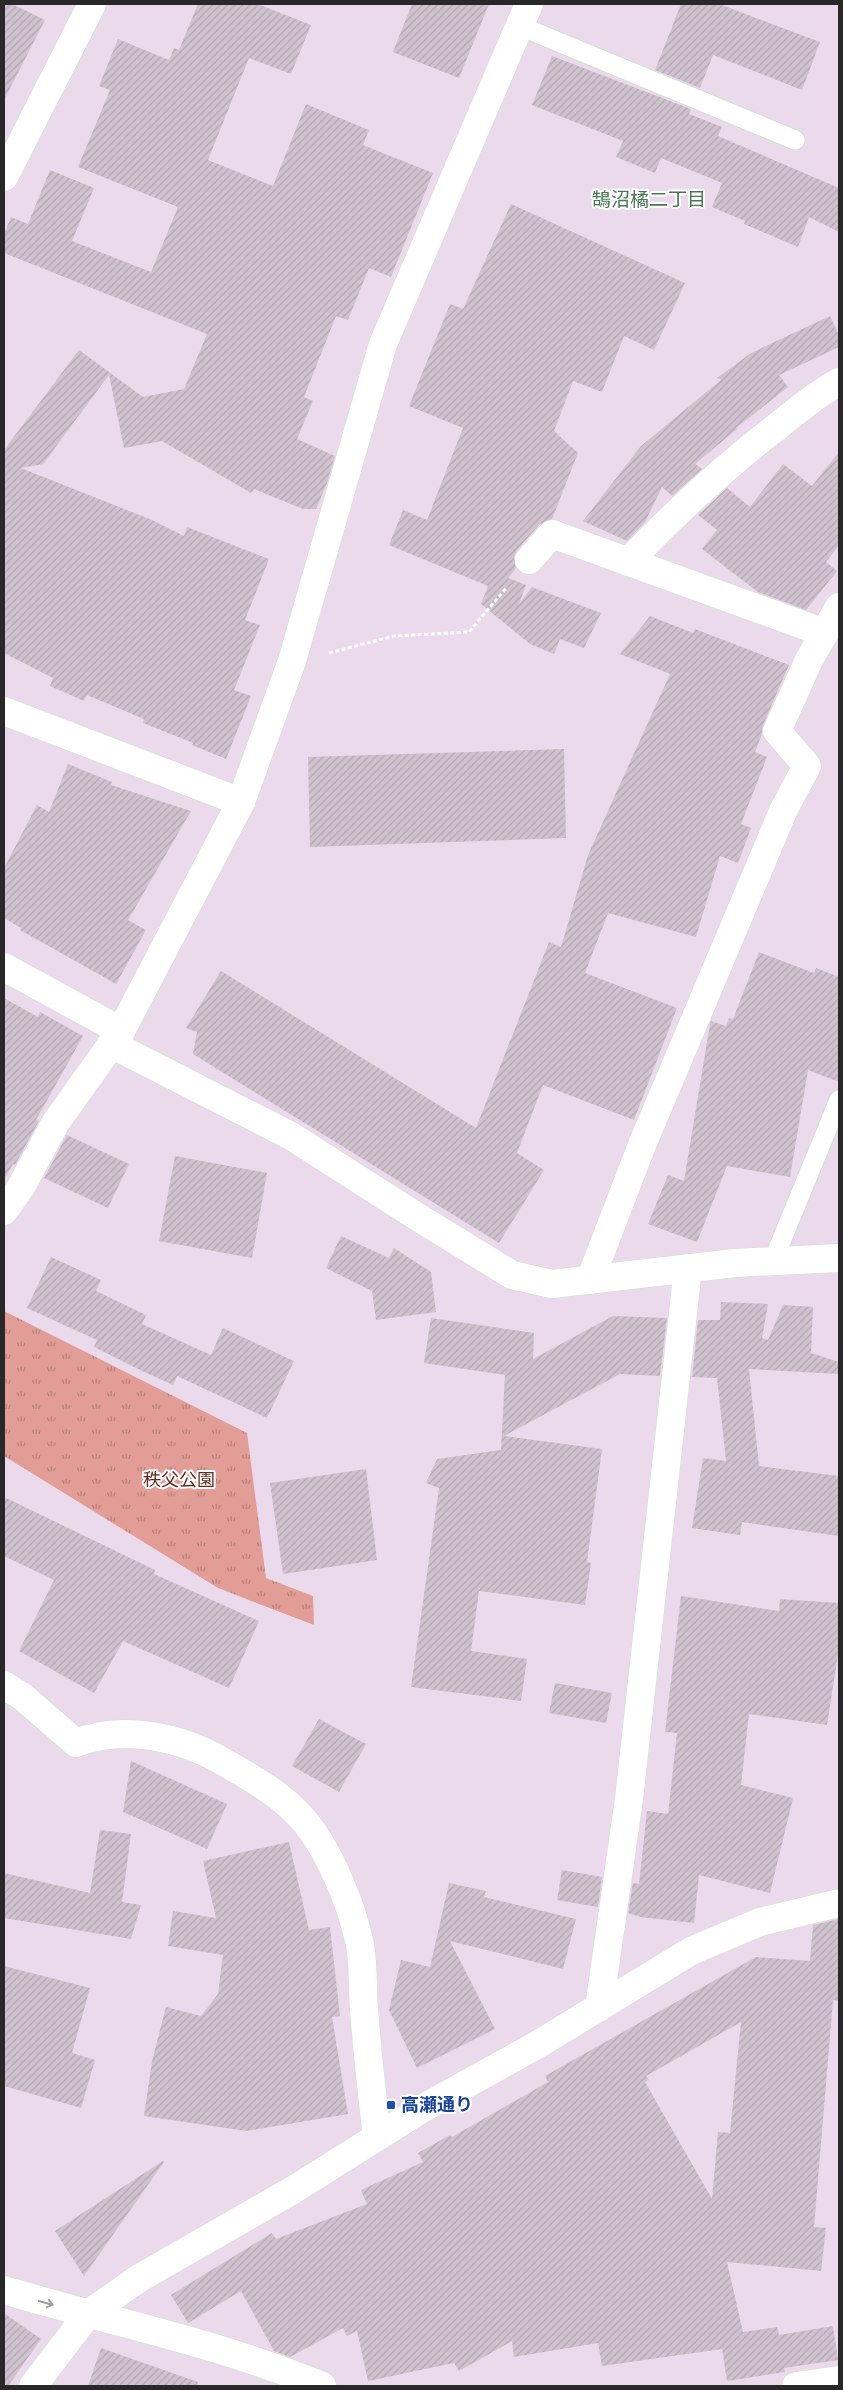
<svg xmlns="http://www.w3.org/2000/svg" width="843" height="2390" viewBox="0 0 843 2390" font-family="Lato,'Noto Sans JP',sans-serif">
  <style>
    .grass { fill: url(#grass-tufts) }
    .building { fill: url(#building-hatch); fill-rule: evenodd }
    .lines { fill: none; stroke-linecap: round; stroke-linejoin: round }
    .service-casing { stroke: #cfe1d3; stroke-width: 21 }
    .minor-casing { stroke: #cfe1d3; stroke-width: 29 }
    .path { stroke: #fff; stroke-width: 3; stroke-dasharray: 4 2.5; stroke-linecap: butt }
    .service { stroke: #fff; stroke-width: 19 }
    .minor { stroke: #fff; stroke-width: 28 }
    .oneway { stroke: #9e9e9e }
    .transit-dot { fill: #1a4fb4; stroke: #fff; stroke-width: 2 }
    .labels { text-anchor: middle; stroke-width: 4; stroke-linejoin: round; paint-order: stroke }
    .park-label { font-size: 18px; fill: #642a1a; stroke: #fff }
    .transit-label { font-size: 18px; font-weight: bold; fill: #164399; stroke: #fff; text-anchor: start }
    .neighbourhood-label { font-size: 19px; fill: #497855; stroke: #fff }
  </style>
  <defs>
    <pattern id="grass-tufts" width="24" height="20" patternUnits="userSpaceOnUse" patternTransform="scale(1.25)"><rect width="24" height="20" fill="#e29d96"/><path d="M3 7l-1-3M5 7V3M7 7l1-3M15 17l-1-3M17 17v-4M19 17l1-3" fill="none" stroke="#b7807a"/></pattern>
    <pattern id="building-hatch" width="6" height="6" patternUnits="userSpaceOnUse" patternTransform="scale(1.25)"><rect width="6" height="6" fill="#d0c2cf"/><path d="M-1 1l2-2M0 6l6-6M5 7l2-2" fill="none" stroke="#b3a7b2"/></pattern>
  </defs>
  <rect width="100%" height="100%" fill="#ebdaeb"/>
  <polygon class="grass" points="4,1311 247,1433 266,1578 313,1596 314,1625 218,1588 4,1456"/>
  <g class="building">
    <polygon points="4,4 12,4 45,20 4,100"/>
    <polygon points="198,4 258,4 311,25 291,74 249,58 208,160 273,186 306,104 369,130 363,145 433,173 391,277 369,268 348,320 336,316 304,397 313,401 297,439 335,456 327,483 316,509 303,509 254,489 251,493 162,441 124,448 109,375 43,464 21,468 152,520 184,536 187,527 269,559 245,620 260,625 234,690 251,696 226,759 192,745 193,743 143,723 144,719 87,695 84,701 50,686 53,678 4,653 4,450 79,350 143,397 184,389 207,334 4,253 4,234 11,217 28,224 50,170 94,188 72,241 151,272 178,207 78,167 110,90 99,86 118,39 169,60 174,48 179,50"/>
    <polygon points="412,4 489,4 459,78 393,52"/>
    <polygon points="681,4 719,4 820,42 802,90 713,55 700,88 655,70"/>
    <polygon points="552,56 691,109 689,114 722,127 718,136 839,188 839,232 809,217 798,247 744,224 745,221 712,207 722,183 661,158 655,173 616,157 623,141 532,105"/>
    <polygon points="511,204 685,283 654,350 624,336 602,392 573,381 554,431 578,453 552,519 540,524 517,550 514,557 516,568 508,578 526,585 519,604 532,587 601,613 584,648 560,639 554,654 530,644 481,604 488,586 389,545 403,510 427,520 463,428 409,406 450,304 463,309"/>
    <polygon points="830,316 839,335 839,347 779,375 788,387 736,428 737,429 695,464 702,469 672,496 662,487 645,522 627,541 583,521 641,446 721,380 717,378 751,353"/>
    <polygon points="839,452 839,545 826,562 837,571 806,610 758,592 702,549 717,530 698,515 727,488 750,507 783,464 812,486"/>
    <polygon points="650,616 693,633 695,629 789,665 763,725 762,734 755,752 767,757 741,824 751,828 738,863 720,856 696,937 608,913 585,973 677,1008 634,1120 543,1085 517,1153 544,1170 499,1243 193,1054 197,1032 186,1028 221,971 476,1128 549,942 561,947 588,855 670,674 620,654"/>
    <polygon points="564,749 566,838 310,847 308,757"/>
    <polygon points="68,764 112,782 111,785 191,811 128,920 146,930 116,984 20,930 21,928 4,918 4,868 37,805 49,812"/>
    <polygon points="759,952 814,973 816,968 839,977 839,1082 808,1070 790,1177 727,1166 697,1242 648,1224 668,1175 684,1181 710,1024 711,1021 726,1026 729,1018 733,1019"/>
    <polygon points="4,998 38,1017 40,1012 83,1036 36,1120 39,1121 15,1165 13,1164 4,1180"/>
    <polygon points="67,1135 129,1164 108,1208 44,1178"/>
    <polygon points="175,1156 267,1173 252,1258 159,1241"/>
    <polygon points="341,1236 389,1258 394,1248 431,1272 436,1312 376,1320 372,1291 326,1268"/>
    <polygon points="51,1257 101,1280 96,1291 146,1315 142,1324 211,1355 223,1328 294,1361 267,1418 177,1376 173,1385 140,1370 94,1347 97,1340 27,1308"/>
    <polygon points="721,1302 768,1304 762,1338 768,1340 783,1305 813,1307 811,1353 839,1362 838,1374 749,1369 759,1466 839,1476 839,1536 742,1522 740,1535 692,1528 703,1458 726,1461 717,1378 692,1377 698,1320 720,1320"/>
    <polygon points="613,1316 667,1318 660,1376 620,1374 504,1436 602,1449 587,1562 591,1563 585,1605 479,1591 471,1651 527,1659 521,1701 411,1687 439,1488 426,1483 437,1459 501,1450 505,1375 424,1363 431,1318 534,1333 533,1359"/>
    <polygon points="366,1469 377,1560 283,1574 270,1483"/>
    <polygon points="4,1497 155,1570 154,1574 259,1621 229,1688 123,1641 94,1693 19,1651 54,1580 4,1556"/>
    <polygon points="681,1596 779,1611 780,1599 839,1603 839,1648 827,1725 749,1714 741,1785 793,1798 770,1893 699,1875 694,1923 640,1917 628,1913 633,1883 639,1884 647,1811 668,1814 677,1733 665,1732"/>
    <polygon points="555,1683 612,1693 606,1723 549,1713"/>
    <polygon points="319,1719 366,1744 339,1792 292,1766"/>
    <polygon points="131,1761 227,1804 207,1849 123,1812"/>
    <polygon points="100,1830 131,1834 122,1902 141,1905 131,1939 4,1918 4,1873 90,1893"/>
    <polygon points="289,1842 309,1930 330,1927 340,2016 332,2017 348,2114 246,2131 144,2116 152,2061 166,2007 201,2016 218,1994 223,1955 168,1946 173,1911 216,1918 203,1861"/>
    <polygon points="562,1870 602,1877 598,1907 557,1900"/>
    <polygon points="449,1883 486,1891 484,1897 576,1919 563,1969 450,1941 495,2029 417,2068 389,2010 401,1960 430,1967"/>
    <path d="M839,1919V2001L833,2000L814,2227L826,2228L821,2271L727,2262L743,2332L777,2327L779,2335L833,2326L838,2360L784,2368L785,2372L727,2381L722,2349L602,2366L598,2343L514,2357L512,2341L459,2371L454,2363L368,2381L357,2331L347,2336L343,2328L290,2357L274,2351L241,2291L188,2323L171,2295L272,2233L276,2239L367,2204L361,2190L423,2162L418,2153L450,2135L452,2137L548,2082L545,2076L756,1957L810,1961L813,1925ZM741,2022L730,2133L718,2132L712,2199L645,2082L649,2080L646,2076Z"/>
    <polygon points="4,1966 90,1988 72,2053 95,2060 81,2108 4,2086"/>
    <polygon points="163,2161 164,2162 84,2276 55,2231"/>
    <polygon points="4,2313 41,2339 8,2386 4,2386"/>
    <polygon points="101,2348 198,2382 197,2386 88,2386"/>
  </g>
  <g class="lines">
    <defs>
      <g id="service">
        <polyline points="520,26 795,140"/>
        <polyline points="773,1261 839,1100"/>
      </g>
      <g id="minor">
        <polyline points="4,177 92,4"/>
        <polyline points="529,560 552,534 825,633"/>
        <path d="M628,562C674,514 722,469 774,429C795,412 816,395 839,382"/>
        <polyline points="4,711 241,802"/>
        <polyline points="4,967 121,1031"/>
        <polyline points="111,1044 291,1136 416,1216 512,1275 552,1284 735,1263 839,1258"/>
        <polyline points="4,1211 21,1187 56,1122 121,1031 241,802 292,661 383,344 529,4"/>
        <polyline points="590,1280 642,1145 784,809 807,766 777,731 809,660 839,607"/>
        <path d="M4,1685L23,1697L76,1743C123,1725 179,1736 222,1761C248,1776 278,1792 299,1815C327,1844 350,1901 359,1940C364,1962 362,1987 364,2009C367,2052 372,2094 377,2137"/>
        <polyline points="599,2008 629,1799 688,1268"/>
        <path d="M4,2290C111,2322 219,2343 322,2386"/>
        <polyline points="33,2386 88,2314 138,2279 293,2190 425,2107 537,2045 691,1951 760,1922 839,1903"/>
        <polyline points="796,2386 839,2380"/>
      </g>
    </defs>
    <use href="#service" class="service-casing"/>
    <use href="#minor" class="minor-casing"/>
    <polyline class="path" points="329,653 394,636 469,632 507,587"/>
    <use href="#service" class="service"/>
    <use href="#minor" class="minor"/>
  </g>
  <defs><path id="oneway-shaft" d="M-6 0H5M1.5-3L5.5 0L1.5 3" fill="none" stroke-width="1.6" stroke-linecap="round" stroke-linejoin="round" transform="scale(1.25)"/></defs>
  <use class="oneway" href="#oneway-shaft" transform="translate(46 2303) rotate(16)"/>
  <rect class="transit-dot" x="386" y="2100" width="10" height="10" rx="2.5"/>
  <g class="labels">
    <g class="park-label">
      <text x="179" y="1486">秩父公園</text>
    </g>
    <g class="transit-label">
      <text x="401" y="2111">高瀬通り</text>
    </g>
    <g class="neighbourhood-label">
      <text x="649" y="206">鵠沼橘二丁目</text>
    </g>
  </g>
  <rect width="843" height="2390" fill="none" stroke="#282828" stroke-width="10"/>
</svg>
